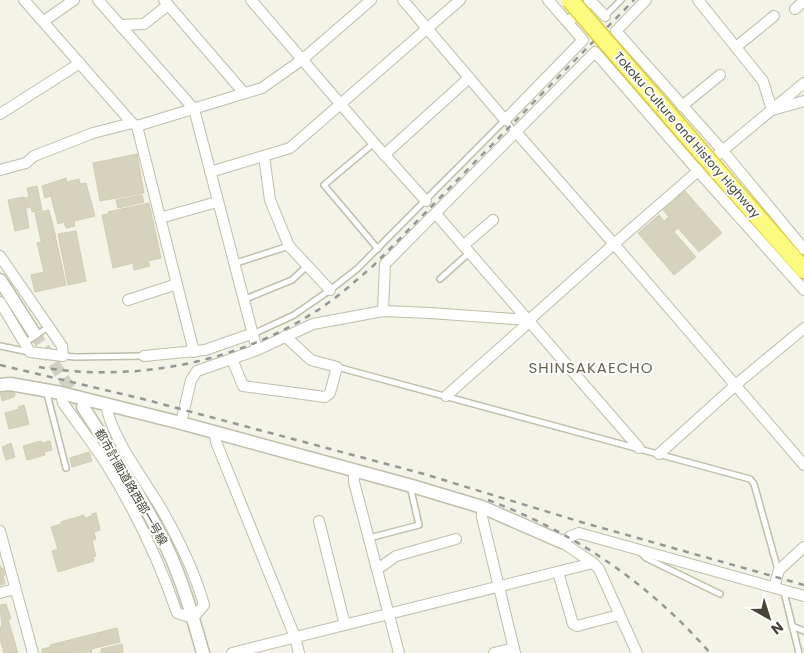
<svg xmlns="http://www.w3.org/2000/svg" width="804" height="653" viewBox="0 0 804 653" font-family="Poppins,'Noto Sans JP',sans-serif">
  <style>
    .building { fill: #d5d3bd; stroke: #d0cdb0 }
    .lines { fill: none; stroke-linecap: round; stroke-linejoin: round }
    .tertiary-tunnel { stroke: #d1d0c4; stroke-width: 12; stroke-dasharray: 12 6; stroke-linecap: butt }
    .service-casing { stroke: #bfbeaa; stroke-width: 8 }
    .minor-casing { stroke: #bfbeaa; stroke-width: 12 }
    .tertiary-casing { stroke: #bfbeaa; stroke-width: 15 }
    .trunk-casing { stroke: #ddd038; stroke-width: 19 }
    .service { stroke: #fff; stroke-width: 5 }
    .minor { stroke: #fff; stroke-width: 10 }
    .tertiary { stroke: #fff; stroke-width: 12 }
    .trunk { stroke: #fdfa80; stroke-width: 16 }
    .rail { stroke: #969696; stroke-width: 2.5; stroke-dasharray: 6 6; stroke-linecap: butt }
    .trunk-bridge-casing { stroke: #ddd038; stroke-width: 19; stroke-linecap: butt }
    .trunk-bridge { stroke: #fdfa80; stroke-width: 16 }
    .labels { text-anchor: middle; stroke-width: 4; stroke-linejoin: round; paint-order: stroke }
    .street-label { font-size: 12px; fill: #474536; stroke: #fff }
    .quarter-label { font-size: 15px; letter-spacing: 1px; fill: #69664d; stroke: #fff }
  </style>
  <rect width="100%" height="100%" fill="#f3f3e7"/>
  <g class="building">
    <polygon points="137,154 144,193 100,201 93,163"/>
    <polygon points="66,178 67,182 79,179 80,184 86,183 95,216 74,221 75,226 66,228 64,222 58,224 51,196 45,198 42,186"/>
    <polygon points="37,186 42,210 32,212 31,207 27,208 25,198 29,197 27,188"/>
    <polygon points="685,191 722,233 699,252 678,228 674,232 696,257 674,275 638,233 659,215 664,221 669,217 663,210"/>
    <polygon points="142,195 144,202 118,208 116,200"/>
    <polygon points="24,197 29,228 15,231 8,200"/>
    <polygon points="149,203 161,258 148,261 150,266 134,270 133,263 113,268 102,215 109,214 108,212"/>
    <polygon points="49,210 56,238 41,241 35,213"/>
    <polygon points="76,231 86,281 68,285 58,234"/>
    <polygon points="56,239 66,285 35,292 31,275 44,272 37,243"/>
    <polygon points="13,388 15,395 14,397 2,401 0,392"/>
    <polygon points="24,405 29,424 9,429 5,413 19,409 18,407"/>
    <polygon points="41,441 42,443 50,441 52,450 44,452 45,455 27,460 23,446"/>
    <polygon points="11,443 15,457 6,460 2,447"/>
    <polygon points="89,452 92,461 72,467 70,458"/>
    <polygon points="96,513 100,530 94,532 96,539 92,541 96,556 93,557 94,561 58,572 52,551 58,549 51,527 61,524 61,522 84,515 85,518 92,516 92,514"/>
    <polygon points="0,565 1,568 3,568 5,575 3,576 5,584 0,585"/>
    <polygon points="6,604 11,619 8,619 18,653 4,653 0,639 0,627 2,627 0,605"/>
    <polygon points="117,628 120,642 91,649 92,652 42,653 42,649 51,647 50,645"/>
    <polygon points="122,644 123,653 101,653 101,649"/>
  </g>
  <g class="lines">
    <polyline class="tertiary-tunnel" points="34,333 79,402"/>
    <defs>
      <g id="service">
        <polyline points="605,16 621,0"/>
        <polyline points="374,143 324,185 378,249"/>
        <polyline points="233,264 289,246"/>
        <polyline points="440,279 469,253"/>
        <polyline points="243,300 292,280 307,266"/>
        <polyline points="253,334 294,315 330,290 357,269 505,120 515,132"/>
        <polyline points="25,343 48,327"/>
        <polyline points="0,346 29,352"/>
        <polyline points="63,356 76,357 144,356"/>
        <polyline points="337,367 750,479 754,484 778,570"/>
        <polyline points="46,390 66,468"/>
        <polyline points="369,538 419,525 410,486"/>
        <polyline points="641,553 646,558 720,594"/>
        <polyline points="786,591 785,596 799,653"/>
        <polyline points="792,626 804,631"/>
      </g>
      <g id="minor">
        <polyline points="24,0 132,123 137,126 262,88 303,59 371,0"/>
        <polyline points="98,0 194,109 257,350"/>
        <polyline points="164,0 244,93"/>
        <polyline points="251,0 374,143 426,201"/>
        <polyline points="403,0 505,120 583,40 548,0"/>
        <polyline points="590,0 605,16"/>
        <polyline points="646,0 616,31 723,151 804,249"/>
        <polyline points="698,0 763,81 772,110 804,101"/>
        <polyline points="795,9 804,1"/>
        <polyline points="44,21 74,0"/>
        <polyline points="568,22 591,1"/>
        <polyline points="120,25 144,24 168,5"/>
        <polyline points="736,47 774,16"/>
        <polyline points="804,83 698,171 614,244 804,465"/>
        <polyline points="682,106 720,75"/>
        <polyline points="0,114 80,63"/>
        <polyline points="137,126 194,352"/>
        <polyline points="384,155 469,78"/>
        <polyline points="264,156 270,200 289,246 330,290"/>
        <polyline points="0,170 26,163 34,156 93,133 132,123"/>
        <polyline points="210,172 290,148 460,0"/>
        <polyline points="436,214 639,448"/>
        <polyline points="160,218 217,202"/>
        <polyline points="464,245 493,220"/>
        <polyline points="0,256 62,346 63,356 30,352 0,302"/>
        <polyline points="128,300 177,284"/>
        <polyline points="383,311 385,264 595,52 698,171 804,290"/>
        <polyline points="144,356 205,350 251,334"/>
        <polyline points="232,359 243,386 325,397 330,393 337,367 311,360 285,336"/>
        <path d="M61,393L63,403C77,423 92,442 105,462C135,510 159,560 177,613L193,618L204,605C195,572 179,540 162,510C144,479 111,438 106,404"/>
        <polyline points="446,396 526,325 529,320"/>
        <polyline points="181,423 191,380 197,371 257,350 313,324 383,311 430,313 529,320 614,244 516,132"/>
        <polyline points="215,434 216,442 295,637 299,653"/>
        <polyline points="659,454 739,382 804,328"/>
        <polyline points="354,471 354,482 399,653"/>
        <polyline points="482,507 482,517 515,653"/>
        <polyline points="319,521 345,625"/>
        <polyline points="0,531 33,653"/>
        <polyline points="593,563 562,542 569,537 579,533 804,596"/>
        <polyline points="376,567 382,566 396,556 456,539"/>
        <polyline points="558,572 573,624 577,626 619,615"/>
        <polyline points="774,587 779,570 804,547"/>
        <polyline points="0,593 15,589"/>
        <polyline points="232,653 593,563 599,569 637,653"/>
        <polyline points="494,653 514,648"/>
      </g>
      <g id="tertiary">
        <polyline points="0,280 34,333"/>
        <polyline points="0,385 10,384 61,393 181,423 412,486 482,507 562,542"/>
        <path d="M83,407C113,453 143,499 167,548C183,582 193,618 203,653"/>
      </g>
      <polyline id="trunk" points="715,168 804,270"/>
    </defs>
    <use href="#service" class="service-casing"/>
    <use href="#minor" class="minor-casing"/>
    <use href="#tertiary" class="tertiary-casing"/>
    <use href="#trunk" class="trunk-casing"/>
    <use href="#service" class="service"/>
    <use href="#minor" class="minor"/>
    <use href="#tertiary" class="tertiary"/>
    <use href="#trunk" class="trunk"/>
    <g class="rail">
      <polyline points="0,365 143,399 424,474 581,522 804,585"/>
      <path d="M39,367C141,384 252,360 335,298C348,288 360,277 373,266L634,0"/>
      <path d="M488,500C574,532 650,584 710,653"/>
    </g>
    <defs>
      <polyline id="trunk-bridge" points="570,0 715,168"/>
    </defs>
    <use href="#trunk-bridge" class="trunk-bridge-casing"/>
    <use href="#trunk-bridge" class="trunk-bridge"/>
  </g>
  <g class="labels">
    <g class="street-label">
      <text transform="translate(687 135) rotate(49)" y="4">Tokoku Culture and History Highway</text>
      <text transform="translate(131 487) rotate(60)" y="4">都市計画道路西部一号線</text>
    </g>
    <g class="quarter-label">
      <text x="591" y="373">SHINSAKAECHO</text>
    </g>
  </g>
  <g transform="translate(769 618) rotate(141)" stroke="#ffffff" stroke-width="4" paint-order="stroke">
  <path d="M0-4L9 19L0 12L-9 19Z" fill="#474536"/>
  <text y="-8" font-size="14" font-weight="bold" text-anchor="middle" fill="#474536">N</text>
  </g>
</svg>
